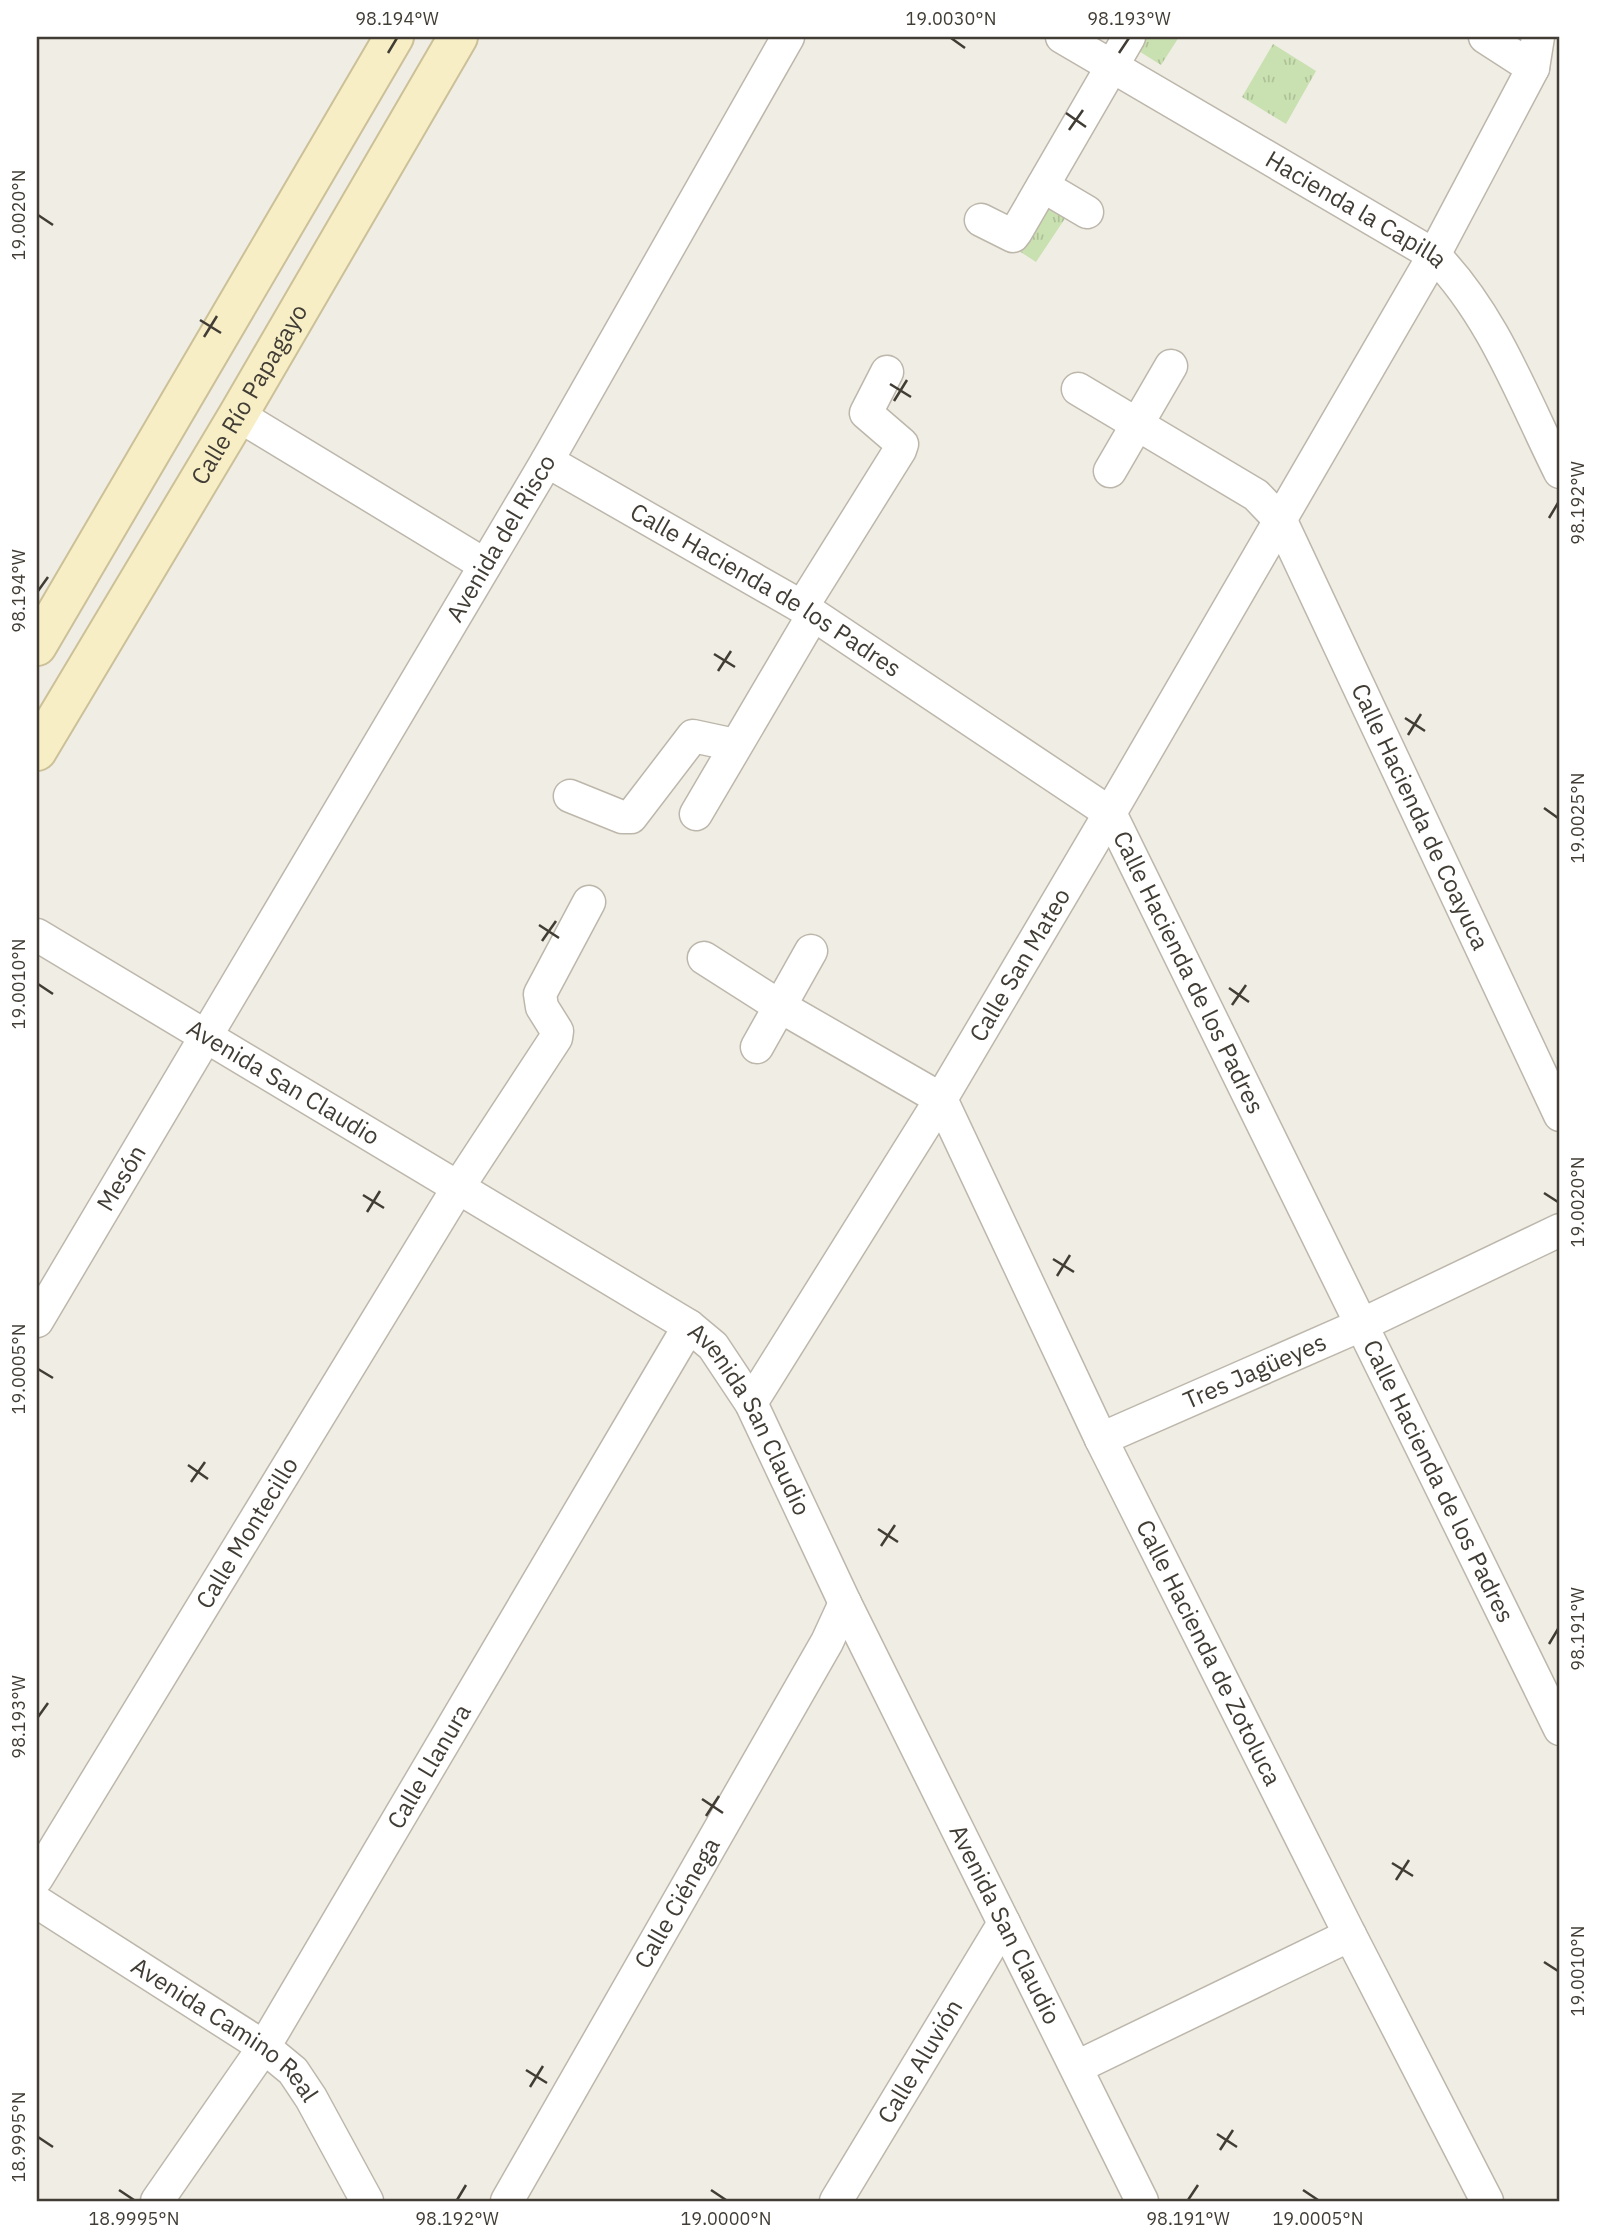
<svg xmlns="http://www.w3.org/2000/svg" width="1597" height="2238" viewBox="0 0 1597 2238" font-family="'IBM Plex Sans',sans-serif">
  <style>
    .park { fill: url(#park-tufts) }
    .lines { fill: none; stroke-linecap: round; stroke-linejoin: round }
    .street-casing { stroke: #bdb7ab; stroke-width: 35 }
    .secondary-casing { stroke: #cbc098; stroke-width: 42 }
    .street { stroke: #fff; stroke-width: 32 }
    .secondary { stroke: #f8eec6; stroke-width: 38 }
    .ticks { fill: none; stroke: #413d35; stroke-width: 2.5 }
    .labels { text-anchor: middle; stroke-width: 7; stroke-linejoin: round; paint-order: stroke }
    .street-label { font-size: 24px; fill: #413d35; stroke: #fff }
    .neatline { fill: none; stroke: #413d35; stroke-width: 2.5 }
    .ticks-label { font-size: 18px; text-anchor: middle; fill: #413d35 }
  </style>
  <defs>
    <pattern id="park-tufts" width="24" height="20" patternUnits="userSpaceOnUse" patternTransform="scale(1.75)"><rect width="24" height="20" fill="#c9e0b0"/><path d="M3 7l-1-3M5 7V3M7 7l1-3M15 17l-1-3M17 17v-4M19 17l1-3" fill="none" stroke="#aec198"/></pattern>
  </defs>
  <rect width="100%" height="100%" fill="#f0ede4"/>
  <g class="park">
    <polygon points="1141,37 1179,37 1161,65 1134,48"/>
    <polygon points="1273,44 1316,71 1286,124 1242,97"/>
    <polygon points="1047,188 1074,205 1036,262 1013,247"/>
  </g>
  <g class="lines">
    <defs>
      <g id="street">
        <path id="s1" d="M1062,37L1434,255C1493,315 1523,398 1560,472"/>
        <polyline points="1485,37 1533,68"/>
        <polyline points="1043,186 1087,212"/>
        <polyline points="981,220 1013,236 1016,232 1129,37"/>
        <path id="s2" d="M1078,389L1256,495L1281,521L1560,1115"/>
        <polyline points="238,415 485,565"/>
        <path id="s3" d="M547,461L802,607L1110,813L1560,1729"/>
        <polyline points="1110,471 1171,366"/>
        <polyline points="802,607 900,450 902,444 866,413 887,372"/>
        <polyline points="570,796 622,817 631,817 693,736 735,745"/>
        <polyline points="696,814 813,615"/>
        <path id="s4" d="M37,935L689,1326L713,1346L751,1403L845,1603L1142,2201"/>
        <path id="s5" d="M704,958L781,1007L941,1099L1101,1439L1350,1935L1487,2201"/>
        <polyline points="757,1047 811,951"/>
        <path id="s6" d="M37,1321L547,461L788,37"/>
        <path id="s7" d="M751,1403L941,1099L1110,813L1434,255L1533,68L1538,37"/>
        <path id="s8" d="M1101,1439L1361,1325L1560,1230"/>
        <path id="s9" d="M37,1878L459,1186L556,1038L557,1031L542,1007L540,994L589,902"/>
        <path id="s10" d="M37,1902L264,2047L293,2071L311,2098L367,2201"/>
        <polyline points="1077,2067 1350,1935"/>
        <path id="s11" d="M157,2201L264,2047L689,1326"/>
        <path id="s12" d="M507,2201L827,1642L845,1603"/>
        <path id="s13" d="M836,2201L1004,1923"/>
      </g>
      <g id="secondary">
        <polyline points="37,646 394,37"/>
        <path id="s14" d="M37,751L238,415L458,37"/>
      </g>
    </defs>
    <use href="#street" class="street-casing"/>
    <use href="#secondary" class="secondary-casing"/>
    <use href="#street" class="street"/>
    <use href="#secondary" class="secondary"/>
  </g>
  <path class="ticks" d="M951,38L965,48M388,53L397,38M1119,53L1129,38M1066,113L1086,127M1069,130L1083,110M38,215L53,225M200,320L221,333M204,337L217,316M890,384L911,397M894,401L907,380M1549,518L1558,503M38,591L48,577M714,654L735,667M718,671L731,651M1405,718L1425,731M1408,735L1421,714M1544,808L1558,818M539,925L559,938M542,941L556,921M38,984L53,994M1229,988L1249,1002M1232,1005L1246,985M1544,1193L1558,1202M363,1195L384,1208M367,1212L380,1191M1053,1259L1074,1272M1057,1276L1070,1255M38,1369L53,1378M188,1465L208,1479M191,1482L205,1462M878,1529L898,1542M881,1546L895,1525M1549,1644L1558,1629M38,1717L48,1703M702,1799L723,1813M706,1816L719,1796M1392,1863L1413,1876M1396,1880L1409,1860M1544,1962L1558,1971M526,2070L547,2083M530,2087L543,2066M1217,2134L1237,2147M38,2137L53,2147M1220,2150L1233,2130M119,2190L134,2200M711,2190L726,2200M1303,2190L1318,2200M457,2200L466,2185M1188,2200L1198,2185"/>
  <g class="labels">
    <g class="street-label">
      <text dy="8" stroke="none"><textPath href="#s1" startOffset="341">Hacienda la Capilla</textPath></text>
      <text dy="8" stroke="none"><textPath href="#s14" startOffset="415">Calle Río Papagayo</textPath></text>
      <text dy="8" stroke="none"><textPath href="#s6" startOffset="910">Avenida del Risco</textPath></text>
      <text dy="8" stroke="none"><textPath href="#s3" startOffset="254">Calle Hacienda de los Padres</textPath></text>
      <text dy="8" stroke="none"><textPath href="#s2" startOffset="570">Calle Hacienda de Coayuca</textPath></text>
      <text dy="8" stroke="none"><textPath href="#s7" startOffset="514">Calle San Mateo</textPath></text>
      <text dy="8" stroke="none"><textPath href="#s3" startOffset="842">Calle Hacienda de los Padres</textPath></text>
      <text dy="8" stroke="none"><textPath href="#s4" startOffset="287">Avenida San Claudio</textPath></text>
      <text dy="8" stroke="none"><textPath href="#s6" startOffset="166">Mesón</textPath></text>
      <text dy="8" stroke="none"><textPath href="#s8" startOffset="168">Tres Jagüeyes</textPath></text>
      <text dy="8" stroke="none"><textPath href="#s4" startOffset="873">Avenida San Claudio</textPath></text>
      <text dy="8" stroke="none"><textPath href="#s3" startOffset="1409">Calle Hacienda de los Padres</textPath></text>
      <text dy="8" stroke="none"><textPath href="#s9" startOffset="404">Calle Montecillo</textPath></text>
      <text dy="8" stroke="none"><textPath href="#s5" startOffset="891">Calle Hacienda de Zotoluca</textPath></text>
      <text dy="8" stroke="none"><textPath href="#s11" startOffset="513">Calle Llanura</textPath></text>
      <text dy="8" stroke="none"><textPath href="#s12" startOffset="343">Calle Ciénega</textPath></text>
      <text dy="8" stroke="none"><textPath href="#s4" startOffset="1440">Avenida San Claudio</textPath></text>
      <text dy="8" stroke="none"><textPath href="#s10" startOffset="228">Avenida Camino Real</textPath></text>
      <text dy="8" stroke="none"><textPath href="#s13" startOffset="163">Calle Aluvión</textPath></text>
    </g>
  </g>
  <rect width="1597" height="2238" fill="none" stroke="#ffffff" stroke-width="77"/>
  <rect x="38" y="38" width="1520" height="2162" class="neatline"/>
  <g class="ticks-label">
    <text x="397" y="25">98.194°W</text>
    <text x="951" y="25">19.0030°N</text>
    <text x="1129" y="25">98.193°W</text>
    <text transform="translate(19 215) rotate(-90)" y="6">19.0020°N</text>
    <text transform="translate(1578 503) rotate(-90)" y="6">98.192°W</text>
    <text transform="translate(19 591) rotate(-90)" y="6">98.194°W</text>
    <text transform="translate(1578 818) rotate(-90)" y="6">19.0025°N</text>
    <text transform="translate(19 984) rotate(-90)" y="6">19.0010°N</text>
    <text transform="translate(1578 1202) rotate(-90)" y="6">19.0020°N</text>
    <text transform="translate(19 1369) rotate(-90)" y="6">19.0005°N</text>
    <text transform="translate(1578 1629) rotate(-90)" y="6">98.191°W</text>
    <text transform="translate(19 1717) rotate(-90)" y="6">98.193°W</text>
    <text transform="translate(1578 1971) rotate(-90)" y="6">19.0010°N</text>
    <text transform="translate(19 2137) rotate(-90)" y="6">18.9995°N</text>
    <text x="134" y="2225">18.9995°N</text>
    <text x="457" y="2225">98.192°W</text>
    <text x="726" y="2225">19.0000°N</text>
    <text x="1188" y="2225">98.191°W</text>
    <text x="1318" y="2225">19.0005°N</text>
  </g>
</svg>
